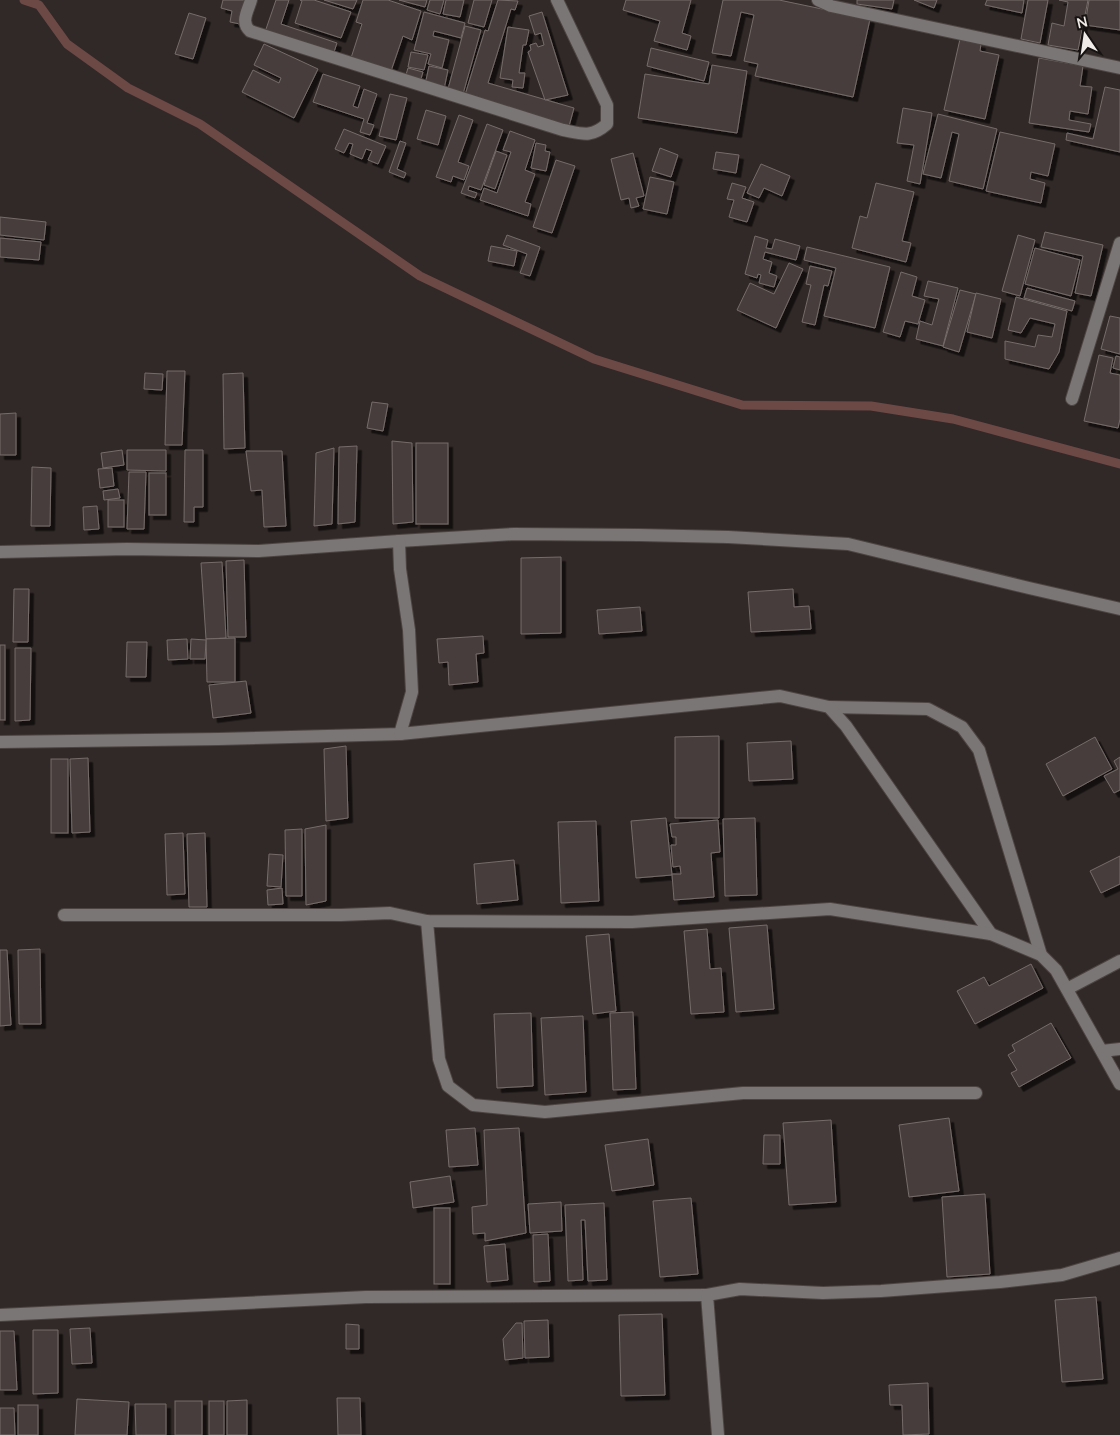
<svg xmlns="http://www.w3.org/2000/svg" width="1120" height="1435" viewBox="0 0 1120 1435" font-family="Lato,sans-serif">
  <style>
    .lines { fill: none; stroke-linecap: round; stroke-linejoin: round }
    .stream { stroke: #6d4946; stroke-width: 9 }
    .building { fill: #463e3c; stroke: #766c6a; filter: url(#shadow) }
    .minor-casing { stroke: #4c4442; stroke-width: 14 }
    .minor { stroke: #7a7675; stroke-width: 12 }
  </style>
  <defs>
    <filter id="shadow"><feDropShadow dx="4.5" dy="4.5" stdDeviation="0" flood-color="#0009"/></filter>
  </defs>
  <rect width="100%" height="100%" fill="#312927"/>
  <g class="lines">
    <polyline class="stream" points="24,0 39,5 67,44 128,88 200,124 420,276 594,359 742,405 871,406 953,419 1120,464"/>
  </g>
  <g class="building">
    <polygon points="223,0 246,0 240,24 230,22 232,11 221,8"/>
    <polygon points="276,0 289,0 281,24 337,43 333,55 265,32"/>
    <polygon points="300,0 314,0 351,12 341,38 295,23 302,1"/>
    <polygon points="324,0 357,0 353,9"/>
    <polygon points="363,0 388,0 421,11 412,40 403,36 391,71 351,58 362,24 356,22"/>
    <polygon points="399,0 427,0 425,7"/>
    <polygon points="430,0 444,0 440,14 427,10"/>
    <polygon points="446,0 464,0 460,17 443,14"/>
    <polygon points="474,0 492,0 484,27 468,23"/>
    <polygon points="498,0 518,1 515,10 511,9 488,83 574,108 569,126 465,95 485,30 488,31"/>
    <polygon points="626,0 691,0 682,33 691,36 687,50 654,41 660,21 623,10"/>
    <polygon points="723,0 779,0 870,19 853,97 755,76 758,64 744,61 754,15 741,12 731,56 712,53"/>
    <polygon points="857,0 894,0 892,9 857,4"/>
    <polygon points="914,0 937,0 934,8"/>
    <polygon points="987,0 1024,0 1022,13 985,5"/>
    <polygon points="1028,0 1048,0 1040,43 1021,39"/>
    <polygon points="1059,0 1088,0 1078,50 1048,45 1052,23 1064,26 1068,2"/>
    <polygon points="1089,0 1120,0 1120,30 1085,25"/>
    <polygon points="424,12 465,23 461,38 434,31 433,36 449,40 442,68 428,64 431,54 414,50"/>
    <polygon points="542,12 568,95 545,100 528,52 531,50 530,45 536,43 538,47 544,45 541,33 535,35 529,16"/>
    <polygon points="189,13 206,18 193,59 175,54"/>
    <polygon points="465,26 481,30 463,94 448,89"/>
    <polygon points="508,27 529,30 526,45 523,45 519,73 525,73 523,88 512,87 513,80 500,78"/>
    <polygon points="960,39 981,44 980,51 999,55 985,119 944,110"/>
    <polygon points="264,44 318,69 294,118 242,92 253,70 279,83 281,78 254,65"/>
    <polygon points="651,48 709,62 704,81 647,66"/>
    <polygon points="411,52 428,55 424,70 408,67"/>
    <polygon points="1039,58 1083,66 1080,86 1092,87 1088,114 1070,111 1069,120 1091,124 1089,132 1029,123"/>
    <polygon points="712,65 747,71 737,133 638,118 645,74 709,84"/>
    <polygon points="429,66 448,70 444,89 425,85"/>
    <polygon points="408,68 423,72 420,82 405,78"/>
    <polygon points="323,74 360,86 353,106 358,108 364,89 377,94 367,123 374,125 370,135 360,132 364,119 313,102"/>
    <polygon points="1105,87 1120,90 1120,152 1066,140 1067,133 1093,139"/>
    <polygon points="390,94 407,98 396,140 379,136"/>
    <polygon points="903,108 932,113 920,184 907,181 914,145 897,143"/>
    <polygon points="426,110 446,116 438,145 417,139"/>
    <polygon points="938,114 997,129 983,189 949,181 959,134 952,132 941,178 923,174"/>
    <polygon points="459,115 473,120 458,162 469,166 464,180 453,176 451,182 436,177"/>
    <polygon points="487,124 503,130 481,190 469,186 468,190 477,193 475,198 461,193"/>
    <polygon points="344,129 386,146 378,164 368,160 372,151 366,149 362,159 350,154 353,144 349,143 344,153 335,149"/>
    <polygon points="510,131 535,140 525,170 535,174 525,202 531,204 528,216 480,200 484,188 497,193 511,152 503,150"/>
    <polygon points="1000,132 1055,144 1048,176 1031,172 1030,179 1045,183 1041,203 986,191"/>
    <polygon points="400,141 406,143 397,169 406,173 404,178 389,172"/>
    <polygon points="536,143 546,145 545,151 550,152 546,171 531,168"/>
    <polygon points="660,148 678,155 671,177 652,171"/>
    <polygon points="496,151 507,155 495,189 484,185"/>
    <polygon points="716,152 739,155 736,173 713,169"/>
    <polygon points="633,153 644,196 636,198 639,206 631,208 629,198 621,200 611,159"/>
    <polygon points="556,160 575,166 552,233 533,227"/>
    <polygon points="761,164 790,176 782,196 764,188 759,198 747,193"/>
    <polygon points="650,177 674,182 667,214 643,209"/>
    <polygon points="732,183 746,187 742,198 754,202 747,222 729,217 734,200 727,199"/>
    <polygon points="876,183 914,192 902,241 911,243 906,262 852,248 860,216 867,218"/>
    <polygon points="0,217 46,222 44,240 0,235"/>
    <polygon points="1045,232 1103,245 1091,296 1075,293 1083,256 1041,247"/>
    <polygon points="507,235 540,247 530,276 520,273 527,254 503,245"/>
    <polygon points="1018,235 1035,240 1020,296 1002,291"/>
    <polygon points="755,236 768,240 766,248 772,249 775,239 800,246 796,260 765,252 763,259 772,262 769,273 777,276 774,287 759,283 761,275 758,274 757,278 745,274"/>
    <polygon points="0,238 41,242 39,260 0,257"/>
    <polygon points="491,246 517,251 514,266 488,261"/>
    <polygon points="807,247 890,267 875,328 824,316 836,268 804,260"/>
    <polygon points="1035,248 1080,260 1071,296 1025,284"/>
    <polygon points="789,263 803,269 776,328 737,310 750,283 774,294"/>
    <polygon points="810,266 832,271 828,286 824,285 815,325 802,322 811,285 806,284"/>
    <polygon points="901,272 917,277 912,296 925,300 918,324 905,321 900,337 883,332"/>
    <polygon points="928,281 958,288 943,346 916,339 920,321 932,325 939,299 924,296"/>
    <polygon points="1027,288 1075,301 1072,311 1024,298"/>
    <polygon points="960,290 976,294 959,352 943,347"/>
    <polygon points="976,293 1001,299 992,338 967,332"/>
    <polygon points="1016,297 1067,311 1059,352 1049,369 1005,359 1005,341 1035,347 1038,335 1052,337 1055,324 1030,318 1021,333 1008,330"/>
    <polygon points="1110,316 1120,318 1120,354 1101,349"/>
    <polygon points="1099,355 1113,358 1110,373 1120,375 1120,419 1118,428 1084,421"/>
    <polygon points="1116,356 1120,357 1120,370 1113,368"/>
    <polygon points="167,371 185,371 182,445 165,445"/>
    <polygon points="145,373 163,374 162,390 144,389"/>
    <polygon points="243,373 245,448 224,449 223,374"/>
    <polygon points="372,402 388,404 383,431 367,428"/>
    <polygon points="16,413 16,455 0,455 0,414"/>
    <polygon points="392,441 412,443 413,522 393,524"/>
    <rect x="416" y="443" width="32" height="81"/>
    <polygon points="357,446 355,522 338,524 339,447"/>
    <polygon points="334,448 332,524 314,526 316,453"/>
    <polygon points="122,450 124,465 103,468 101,453"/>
    <polygon points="127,450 166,450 166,471 127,470"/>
    <polygon points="185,450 203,450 203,507 194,507 194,522 184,522"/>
    <polygon points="246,451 282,451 286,526 264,527 262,490 251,491"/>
    <polygon points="32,467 51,468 50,526 31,526"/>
    <polygon points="112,468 114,486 100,488 98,469"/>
    <polygon points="129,472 146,472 144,529 127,529"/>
    <rect x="149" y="473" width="17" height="42"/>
    <polygon points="118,489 120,498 104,500 103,491"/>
    <rect x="108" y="500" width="16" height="27"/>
    <polygon points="97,506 99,529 84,530 83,507"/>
    <polygon points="561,557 561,633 521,634 521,558"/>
    <polygon points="244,560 246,637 228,637 226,561"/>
    <polygon points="222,562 226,638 206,639 201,563"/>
    <polygon points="14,589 29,589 28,642 13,642"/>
    <polygon points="793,589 794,607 809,606 811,629 751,632 748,592"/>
    <polygon points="640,607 642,631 599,634 597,610"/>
    <polygon points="483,636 484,653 476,654 478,682 449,685 448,662 439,663 437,639"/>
    <polygon points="235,638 235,682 207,682 206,639"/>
    <polygon points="187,639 188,659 168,660 167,640"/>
    <polygon points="191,639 206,640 205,659 190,659"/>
    <polygon points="127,642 147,642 146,677 126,677"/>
    <rect x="0" y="645" width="5" height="75"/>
    <polygon points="15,648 31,648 30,720 15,721"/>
    <polygon points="246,681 251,713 213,718 209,685"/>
    <polygon points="719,736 719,818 675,818 675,737"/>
    <polygon points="1095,737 1112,769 1063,796 1046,764"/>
    <polygon points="791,741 793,779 749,781 747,743"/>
    <polygon points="346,746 348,818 326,821 324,749"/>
    <polygon points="1120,757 1120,790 1114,793 1104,776 1118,769 1114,761"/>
    <polygon points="88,758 90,832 72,833 70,759"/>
    <rect x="51" y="759" width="17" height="74"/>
    <polygon points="666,818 672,875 636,878 631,821"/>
    <polygon points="755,818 757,895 725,896 723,819"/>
    <polygon points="718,820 720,852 711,853 714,897 674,900 672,874 681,874 680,866 673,867 671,845 676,845 676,837 672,837 670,824"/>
    <polygon points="596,821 599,901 561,903 558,822"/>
    <polygon points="326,825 326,901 306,905 305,829"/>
    <polygon points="302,829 302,896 286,896 285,830"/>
    <polygon points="183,833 185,894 167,895 165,834"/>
    <polygon points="205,833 207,907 189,907 187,834"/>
    <polygon points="269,854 283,855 281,887 267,886"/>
    <polygon points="1120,856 1120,884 1101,893 1090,871"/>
    <polygon points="514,860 518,900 477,904 474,864"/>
    <polygon points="282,888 283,904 268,905 267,890"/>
    <polygon points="767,925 774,1009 736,1012 729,928"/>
    <polygon points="707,929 710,969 721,968 724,1012 691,1014 684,931"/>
    <polygon points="609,934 616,1011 593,1014 586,936"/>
    <polygon points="40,949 41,1024 19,1024 18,950"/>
    <polygon points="0,950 7,950 11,1025 0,1026"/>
    <polygon points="1031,964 1043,988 975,1024 957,991 984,977 989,986"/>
    <polygon points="633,1012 636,1089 613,1090 610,1013"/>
    <polygon points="531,1013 533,1086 497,1088 494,1014"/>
    <polygon points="583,1016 586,1092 545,1095 541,1018"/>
    <polygon points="1051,1023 1071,1058 1019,1087 1011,1073 1017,1070 1008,1055 1015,1051 1012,1045"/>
    <polygon points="949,1118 959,1191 909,1197 899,1125"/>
    <polygon points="831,1120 836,1202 789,1205 783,1123"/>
    <polygon points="475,1128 478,1165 449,1167 446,1130"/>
    <polygon points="519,1128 526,1233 485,1241 485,1233 473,1234 472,1207 487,1205 484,1130"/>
    <polygon points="764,1135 780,1135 780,1164 763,1164"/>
    <polygon points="648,1139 654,1185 612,1191 605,1145"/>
    <polygon points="450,1176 454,1202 413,1208 410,1182"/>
    <polygon points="985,1194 990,1274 947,1277 942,1197"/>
    <polygon points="691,1198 698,1274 660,1277 653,1201"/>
    <polygon points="561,1202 562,1231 530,1233 528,1204"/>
    <polygon points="604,1203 607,1280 588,1281 585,1220 581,1220 583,1280 568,1281 565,1205"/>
    <rect x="434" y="1208" width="16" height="76"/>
    <polygon points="548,1234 550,1281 534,1282 533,1235"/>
    <polygon points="505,1244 508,1280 487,1282 484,1246"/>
    <polygon points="1096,1297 1103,1379 1062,1382 1055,1300"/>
    <polygon points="662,1314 665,1395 621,1396 619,1315"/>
    <polygon points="548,1320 549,1357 525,1358 524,1321"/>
    <polygon points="516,1323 522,1323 523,1358 505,1360 503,1339"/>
    <polygon points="346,1324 359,1325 359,1349 346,1349"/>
    <polygon points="90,1328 92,1363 72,1364 70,1329"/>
    <polygon points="33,1330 58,1330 58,1393 33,1394"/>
    <polygon points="0,1331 14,1331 17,1390 0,1390"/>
    <polygon points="928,1383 929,1434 903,1435 902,1405 890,1405 889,1385"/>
    <polygon points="337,1398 360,1398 361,1435 338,1435"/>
    <polygon points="77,1399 129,1402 127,1435 75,1435"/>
    <polygon points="247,1400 247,1435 227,1435 227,1401"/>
    <rect x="175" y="1401" width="27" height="34"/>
    <rect x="209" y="1401" width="15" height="34"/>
    <polygon points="135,1404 166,1404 166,1435 136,1435"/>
    <rect x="18" y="1405" width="20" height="30"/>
    <polygon points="0,1408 14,1408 15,1435 0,1435"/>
  </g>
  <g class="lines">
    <defs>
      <g id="minor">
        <path d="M251,0C248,11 240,22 250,31L563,130C583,134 591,138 607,124V105L557,0"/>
        <polyline points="818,0 831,6 1120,68"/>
        <polyline points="1072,399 1120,243"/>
        <polyline points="399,541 514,534 639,535 728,537 848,544 1029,588 1120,609"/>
        <polyline points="0,552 127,549 259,551 399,541 400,569 409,630 412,692 400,734 219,739 0,742"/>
        <polyline points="829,707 928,709 962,727 979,750 1041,955"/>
        <polyline points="400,734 780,696 829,707 846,726 991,934"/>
        <polyline points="64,915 341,915 390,913 427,921 632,922 830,909 991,934 1041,955 1056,970 1120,1084"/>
        <polyline points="427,921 439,1059 448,1086 473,1105 545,1112 743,1093 976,1093"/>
        <polyline points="1067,989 1120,961"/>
        <polyline points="1102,1051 1120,1049"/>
        <polyline points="0,1315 366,1297 707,1295"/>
        <polyline points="718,1435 707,1295 740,1289 823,1293 881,1291 1000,1282 1062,1275 1120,1258"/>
      </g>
    </defs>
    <use href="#minor" class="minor-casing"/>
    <use href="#minor" class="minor"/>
  </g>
  <g transform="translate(1085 35) rotate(347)" stroke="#161312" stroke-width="4" paint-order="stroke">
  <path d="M0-4L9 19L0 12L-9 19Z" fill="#f1ecea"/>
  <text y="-8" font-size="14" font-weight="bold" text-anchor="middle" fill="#f1ecea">N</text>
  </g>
</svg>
